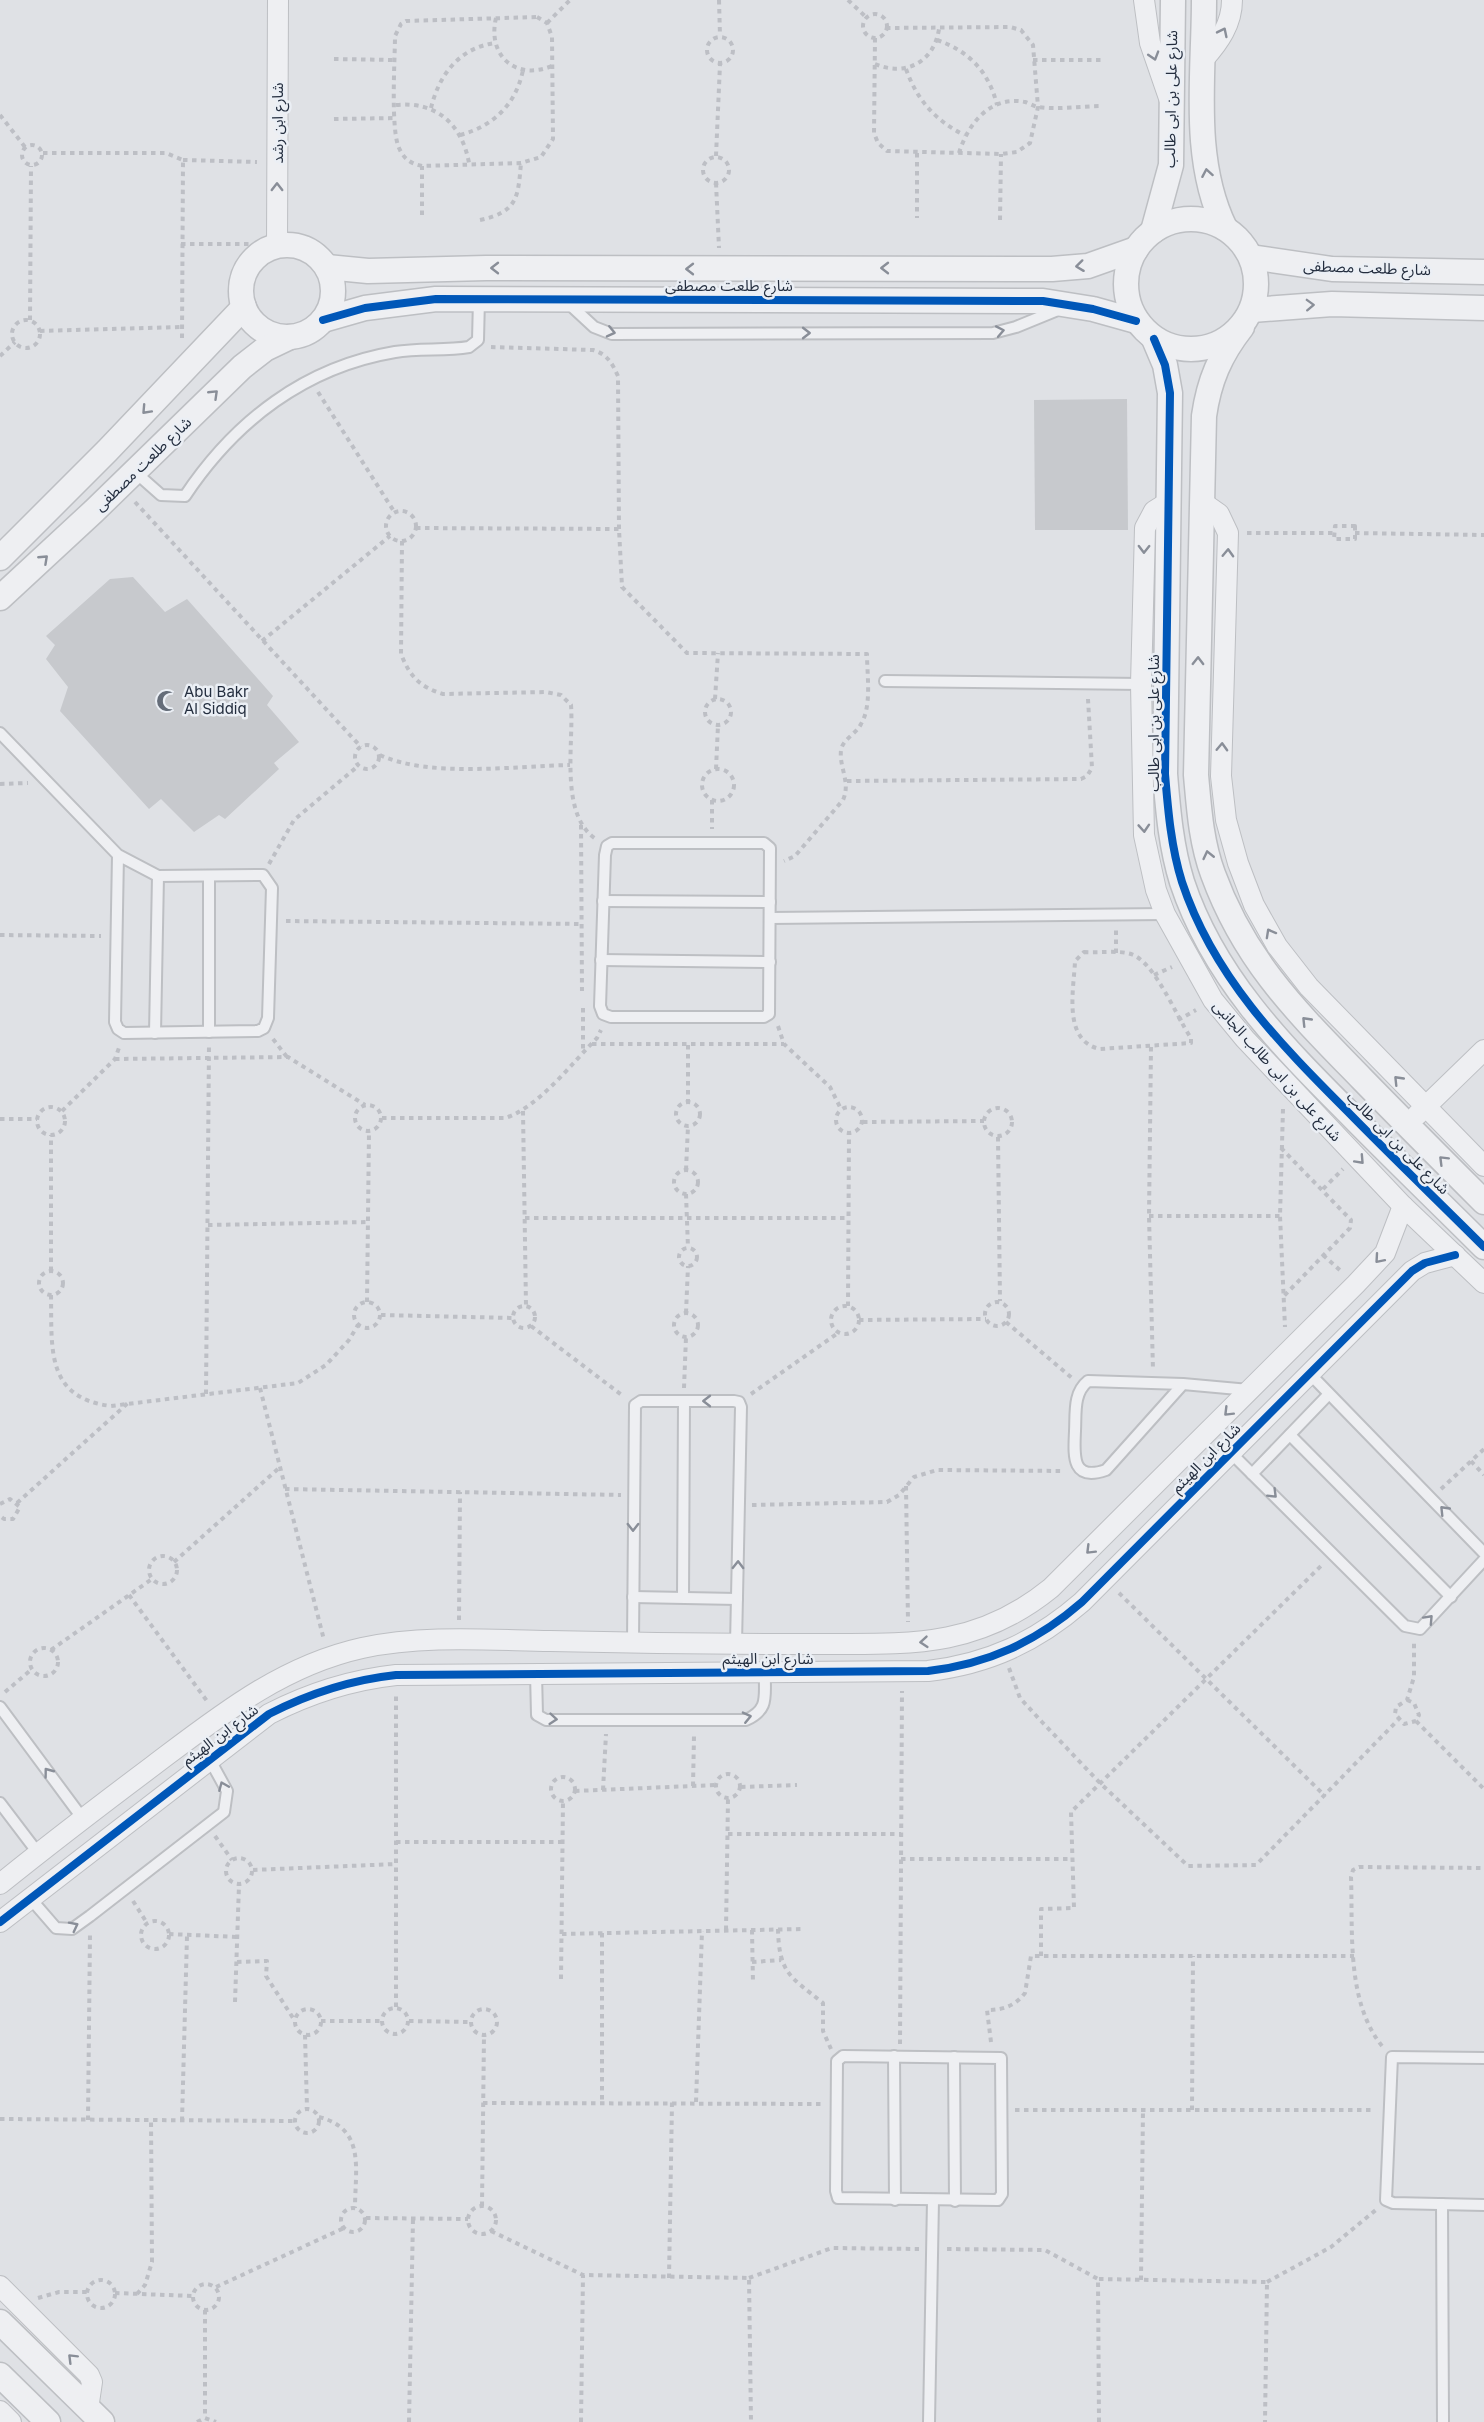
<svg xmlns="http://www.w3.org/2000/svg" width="1484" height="2422" viewBox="0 0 1484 2422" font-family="Inter,'Noto Sans Arabic',sans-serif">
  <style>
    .building { fill: #c7c9cd }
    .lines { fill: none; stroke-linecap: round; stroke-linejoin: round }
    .service-casing { stroke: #bdbfc3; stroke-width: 14 }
    .minor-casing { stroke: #bdbfc3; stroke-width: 22 }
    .tertiary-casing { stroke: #bdbfc3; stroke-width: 27 }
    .path { stroke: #bdbfc5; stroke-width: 4; stroke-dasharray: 4.5 4.5; stroke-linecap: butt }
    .service { stroke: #eeeff2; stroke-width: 10 }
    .minor { stroke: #eeeff2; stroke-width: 20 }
    .tertiary { stroke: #eeeff2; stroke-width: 24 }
    .cycleway-casing { stroke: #ebeff5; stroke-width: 11 }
    .cycleway { stroke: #0057b8; stroke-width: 8 }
    .oneway { stroke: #898e98 }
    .labels { text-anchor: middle; stroke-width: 5; stroke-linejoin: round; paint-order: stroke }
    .street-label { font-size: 15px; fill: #242e3f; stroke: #ebeff5 }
    .poi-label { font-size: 15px; fill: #242e3f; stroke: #ebeff5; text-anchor: start }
  </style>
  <rect width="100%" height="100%" fill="#dfe1e5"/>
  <g class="building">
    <polygon points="1127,399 1128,530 1035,530 1034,400"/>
    <polygon points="133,577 165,612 187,599 273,696 267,705 299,742 274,763 279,769 225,819 219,815 194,832 161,799 149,809 60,711 68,687 46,659 55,645 46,636 110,579"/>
  </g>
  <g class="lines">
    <defs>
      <g id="service">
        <polyline points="567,302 594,327 612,334 993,333 1016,327 1060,309"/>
        <path d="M135,472L161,495L185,496C235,421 305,367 395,352C420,348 445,351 469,347L478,340L479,299"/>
        <polyline points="885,681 1141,684"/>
        <polyline points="0,733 118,855 158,876 263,875 272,888 268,1018 264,1028 258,1031 124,1033 118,1029 115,1022 118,855"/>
        <polygon points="612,843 764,843 770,848 769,1014 764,1017 611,1017 603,1014 600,1006 605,855 607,846"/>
        <polyline points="209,876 209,1032"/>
        <polyline points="603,901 770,902"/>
        <polyline points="770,918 1165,914"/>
        <polyline points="601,960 770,962"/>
        <polyline points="155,1033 158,876"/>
        <polyline points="1310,1374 1484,1553"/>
        <path d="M1183,1384L1106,1470C1071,1482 1074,1455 1075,1431C1076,1413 1073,1393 1088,1381L1183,1384L1249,1390"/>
        <polyline points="1290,1435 1451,1597"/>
        <polyline points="1231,1453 1405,1626 1420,1629 1484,1560"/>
        <polyline points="1252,1474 1328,1395"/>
        <polyline points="633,1597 737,1599"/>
        <polyline points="683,1597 684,1401"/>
        <polyline points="633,1643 635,1405 641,1401 734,1401 739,1402 741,1407 736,1644"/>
        <path d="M536,1673L537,1715L546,1720H746C770,1709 764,1696 765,1673"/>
        <polyline points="0,1707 83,1819"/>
        <polyline points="0,1803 38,1853"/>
        <polyline points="30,1898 56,1928 72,1929 90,1916 224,1812 227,1791 210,1760"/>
        <polygon points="843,2056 1001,2058 1002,2194 998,2200 838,2198 836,2191 837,2061"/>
        <polyline points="894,2056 895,2200"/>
        <polyline points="954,2057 955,2201"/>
        <polyline points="1484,2058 1392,2057 1386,2200 1393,2203 1484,2205"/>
        <polyline points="1442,2204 1443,2422"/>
        <polyline points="929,2422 933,2200"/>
      </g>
      <g id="minor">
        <polyline points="1144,0 1150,43 1170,101"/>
        <path d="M1204,59C1219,42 1232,24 1232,0"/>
        <polyline points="277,246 278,0"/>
        <polyline points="1170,501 1154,511 1145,528 1141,684 1144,835 1156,890 1165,914 1213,1000 1245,1039 1403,1206 1484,1283"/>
        <polyline points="1202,502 1219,514 1228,533 1221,776 1226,820 1238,863 1254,905 1277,946 1309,987 1484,1166"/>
        <polyline points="1417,1115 1484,1050"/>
        <path d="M0,1884C51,1843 102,1804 154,1765C219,1716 281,1666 362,1648C423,1635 487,1640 550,1641C634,1643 717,1644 801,1644C898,1643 971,1653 1051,1588L1356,1284L1385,1253L1403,1206"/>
        <path d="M0,1922L269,1714C310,1693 350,1680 396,1675L928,1671C988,1664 1036,1642 1082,1602L1412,1271L1425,1263L1455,1255"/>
        <polyline points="0,2286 89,2375 92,2382 88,2409"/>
        <polyline points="0,2411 11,2422"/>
      </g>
      <g id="tertiary">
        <path d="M1204,0C1204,75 1191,159 1225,228"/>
        <circle cx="1191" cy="284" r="65"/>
        <polyline points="1153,231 1171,165 1173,0"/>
        <circle cx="287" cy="291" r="46"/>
        <polyline points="1251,257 1332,269 1484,272"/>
        <polyline points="327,267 368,271 486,268 1052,269 1088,266 1136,249"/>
        <polyline points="1252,310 1332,304 1484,308"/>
        <polyline points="323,320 365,308 436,299 1043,301 1093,309 1136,321"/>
        <path d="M1242,327C1220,355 1209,381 1204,416L1196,775C1199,808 1201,842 1213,874C1245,962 1298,1013 1362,1079C1402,1120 1443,1161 1484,1202"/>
        <path d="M1154,339L1165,365L1170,393L1165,774C1168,810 1171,847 1182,882C1213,976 1280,1044 1348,1112C1393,1158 1439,1202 1484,1247"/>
        <polyline points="0,558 107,451 244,307"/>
        <polyline points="0,598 94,511 242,367 265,349 290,337"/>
        <polyline points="0,2322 102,2422"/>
        <polyline points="0,2375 48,2422"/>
      </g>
    </defs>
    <use href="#service" class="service-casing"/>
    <use href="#minor" class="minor-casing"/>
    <use href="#tertiary" class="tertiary-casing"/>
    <g class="path">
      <polyline points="719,0 720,36"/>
      <polyline points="848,0 867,18"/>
      <circle cx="875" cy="26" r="12"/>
      <path d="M537,17L547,23L552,37L553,139L541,157L521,163L422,166C412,164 405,160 400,150C390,134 395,59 395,36L401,24L406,21Z"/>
      <path d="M496,18C487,56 516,81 552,66"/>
      <polyline points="547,23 570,0"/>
      <circle cx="720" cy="50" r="13"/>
      <polyline points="875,38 874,133 878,143 887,151 1001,154 1017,152 1030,143 1038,107 1033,45 1021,30 1010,27 887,28"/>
      <path d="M937,40C969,51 989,72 997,105"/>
      <polyline points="334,59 395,60"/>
      <polyline points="1033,60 1102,60"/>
      <path d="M875,64C906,77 934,62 939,29"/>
      <path d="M906,69C917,100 935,120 964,135"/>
      <path d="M396,105C436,101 462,124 469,163"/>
      <path d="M431,108C439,75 459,48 495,43"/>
      <polyline points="0,115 25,147"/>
      <polyline points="334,119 396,118"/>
      <path d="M460,135C494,126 516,104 523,70"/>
      <circle cx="32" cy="155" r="10"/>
      <polyline points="43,153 166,153 183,160 182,338"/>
      <polyline points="917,153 917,218"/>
      <path d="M959,153C968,124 990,95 1025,102C1029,103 1033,106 1038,107C1058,110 1082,106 1103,106"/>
      <polyline points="716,156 720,64"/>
      <circle cx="716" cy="170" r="13"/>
      <polyline points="183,160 257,162"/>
      <polyline points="716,183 719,248"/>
      <polyline points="422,215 422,166"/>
      <path d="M480,220C518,212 518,197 521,163"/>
      <polyline points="1000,220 1001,154"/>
      <polyline points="181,244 259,244"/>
      <polyline points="30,320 31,166"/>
      <circle cx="26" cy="334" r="14"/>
      <polyline points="40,331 182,327"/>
      <path d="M491,347L593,350C607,354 612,363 618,376L619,529"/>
      <polyline points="0,356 15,342"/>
      <polyline points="318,392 395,513"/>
      <polyline points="135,502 361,747"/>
      <circle cx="401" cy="526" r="15"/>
      <polygon points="1355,526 1355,539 1334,539 1335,526"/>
      <path d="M416,528L619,529L622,587L687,653L867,654C867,675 872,706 861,724C856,734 843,739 841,750C839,768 851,782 843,800L795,856L784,861"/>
      <polyline points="1247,533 1333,533"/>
      <polyline points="1355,533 1484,535"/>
      <path d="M402,541L401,654C410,677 420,687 443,694L546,692L561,695L571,705C574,743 559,815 596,839"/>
      <polyline points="262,641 390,536"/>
      <circle cx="718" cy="712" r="13"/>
      <polyline points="715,699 718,653"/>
      <circle cx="367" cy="757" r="12"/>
      <path d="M380,755C429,778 515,766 570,765"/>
      <polyline points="716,769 718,725"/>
      <circle cx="718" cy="785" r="16"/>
      <polyline points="847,781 1081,779 1087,776 1092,768 1088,699"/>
      <polyline points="0,784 28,783"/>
      <polyline points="712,800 712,829"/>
      <polyline points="581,825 582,991"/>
      <polyline points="269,864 294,820 358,766"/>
      <polyline points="286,921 582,924"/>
      <polyline points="0,935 101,936"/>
      <path d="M1084,952C1099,953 1118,950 1131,954C1155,962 1176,1016 1191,1038V1043L1100,1049C1062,1041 1074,989 1075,961Z"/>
      <polyline points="1116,953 1116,930"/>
      <polyline points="1154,975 1172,967"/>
      <polyline points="583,1008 583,1051"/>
      <polyline points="1178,1020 1196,1010"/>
      <polyline points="778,1026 784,1044 830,1087 841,1109"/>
      <polyline points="273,1039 287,1057"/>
      <polyline points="592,1044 784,1044"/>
      <polyline points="688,1045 688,1101"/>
      <polyline points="1151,1047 1149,1216 1153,1370"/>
      <polyline points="115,1059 288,1057 365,1105"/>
      <circle cx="688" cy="1114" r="12"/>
      <circle cx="368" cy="1118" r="13"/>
      <circle cx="849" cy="1120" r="13"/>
      <circle cx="51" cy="1121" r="14"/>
      <circle cx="998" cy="1122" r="14"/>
      <polyline points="1283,1109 1280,1216 1285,1327"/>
      <polyline points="62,1111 115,1059 120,1045"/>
      <polyline points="523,1111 526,1306"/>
      <path d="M382,1118H505C538,1108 573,1062 597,1038L601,1030"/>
      <polyline points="0,1119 37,1119"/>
      <polyline points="863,1122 984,1121"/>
      <polyline points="998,1137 1000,1301"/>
      <polyline points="1281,1148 1351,1220 1350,1228 1283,1297"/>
      <polyline points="686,1170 688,1126"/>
      <circle cx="686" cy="1182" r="12"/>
      <polyline points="1323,1189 1343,1169"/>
      <polyline points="686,1194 688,1248"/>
      <polyline points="1149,1216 1280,1216"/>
      <polyline points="525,1218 848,1218"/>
      <polyline points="208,1225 368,1222"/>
      <circle cx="688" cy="1257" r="9"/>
      <polyline points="1323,1255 1342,1272"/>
      <polyline points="51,1271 51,1135"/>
      <circle cx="51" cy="1283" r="12"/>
      <path d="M51,1295C52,1348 45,1398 111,1406L298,1383L326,1365L349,1340L358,1325"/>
      <circle cx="367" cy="1315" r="13"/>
      <circle cx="997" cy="1314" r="12"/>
      <polyline points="367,1302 369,1132"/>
      <circle cx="845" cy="1320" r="14"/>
      <polyline points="848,1306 849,1134"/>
      <circle cx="524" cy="1317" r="11"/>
      <circle cx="686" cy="1325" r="12"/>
      <polyline points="686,1313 688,1266"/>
      <polyline points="381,1315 513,1318"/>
      <polyline points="859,1320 986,1319"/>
      <polyline points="1006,1322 1072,1378"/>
      <polyline points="531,1326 623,1396"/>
      <polyline points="260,1388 324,1640"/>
      <polyline points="684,1388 686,1337"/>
      <polyline points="206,1394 209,1045"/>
      <polyline points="751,1394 838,1333"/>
      <polyline points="1471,1461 1484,1475"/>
      <polyline points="906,1486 908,1622"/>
      <polyline points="285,1489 621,1495"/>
      <polyline points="1441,1489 1484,1449"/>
      <polyline points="17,1503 128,1403"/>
      <polyline points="0,1504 10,1499 20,1507 13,1519 4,1519 0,1516"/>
      <polyline points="752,1505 887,1502 899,1495 914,1477 937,1470 1063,1471"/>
      <circle cx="163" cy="1570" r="14"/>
      <polyline points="174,1562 280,1467"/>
      <polyline points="1119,1593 1325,1796"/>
      <polyline points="129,1595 207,1701"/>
      <polyline points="459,1620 460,1492"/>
      <circle cx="44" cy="1662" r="14"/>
      <polyline points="51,1650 152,1579"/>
      <polyline points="1009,1668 1020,1698 1042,1722 1100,1783 1188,1866 1256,1865 1398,1720"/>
      <polyline points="5,1692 32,1669"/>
      <polyline points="1407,1700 1414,1703 1419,1715 1416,1721 1404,1724 1395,1714 1396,1707 1407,1700 1414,1677 1414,1642"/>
      <polyline points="1416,1721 1484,1789"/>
      <circle cx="728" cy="1786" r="12"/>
      <circle cx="563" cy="1789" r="12"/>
      <polyline points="693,1786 694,1736"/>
      <polyline points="741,1787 797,1785"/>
      <polyline points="603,1790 606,1734"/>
      <polyline points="575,1791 716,1785"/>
      <polyline points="728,1834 901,1834"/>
      <polyline points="215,1836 232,1860"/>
      <polyline points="396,1842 563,1842"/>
      <circle cx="239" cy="1871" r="13"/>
      <polyline points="901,1859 1072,1859"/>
      <polyline points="253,1870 396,1864"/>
      <polyline points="133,1901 147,1923"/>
      <circle cx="155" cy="1935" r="14"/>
      <path d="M778,1929C779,1974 791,1977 823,2003V2031L831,2049"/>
      <polyline points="726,1930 728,1799"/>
      <polyline points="752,1930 753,1983"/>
      <polyline points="602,1933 602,2102"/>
      <polyline points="169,1934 238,1937"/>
      <polyline points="562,1934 802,1929"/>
      <polyline points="1041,1956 1041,1909 1074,1908 1071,1812 1323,1564"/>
      <polyline points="237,1962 267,1961 266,1976 295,2021"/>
      <polyline points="752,1962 781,1960"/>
      <polyline points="561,1979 563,1801"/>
      <polyline points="235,2002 239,1885"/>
      <polyline points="396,2007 396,1693"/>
      <circle cx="395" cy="2021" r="13"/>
      <circle cx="484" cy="2022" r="13"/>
      <circle cx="308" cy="2022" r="13"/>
      <polyline points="321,2021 381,2021"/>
      <polyline points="409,2021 470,2022"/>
      <polyline points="305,2035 307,2108"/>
      <path d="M991,2042L987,2010C1003,2010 1015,2006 1025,1993L1031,1956H1354"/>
      <polyline points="900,2044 902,1691"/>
      <path d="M1382,2046C1346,2001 1353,1932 1351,1877L1353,1870L1359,1867L1484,1868"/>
      <polyline points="696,2102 702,1931"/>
      <polyline points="483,2103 821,2104"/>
      <circle cx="307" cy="2121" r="12"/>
      <polyline points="1015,2110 1374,2110"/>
      <polyline points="1192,2110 1193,1956"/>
      <path d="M319,2117C366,2129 355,2169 355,2208"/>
      <polyline points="0,2119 295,2121"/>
      <polyline points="88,2120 90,1934"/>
      <polyline points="182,2121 187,1936"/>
      <polyline points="482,2206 484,2035"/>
      <circle cx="482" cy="2220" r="14"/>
      <circle cx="353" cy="2220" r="12"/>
      <polyline points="366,2218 468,2219"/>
      <polyline points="491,2231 583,2275 749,2278 751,2422"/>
      <polyline points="947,2249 1045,2250 1098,2279"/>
      <polyline points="669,2278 672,2102"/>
      <polyline points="749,2278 832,2248 919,2249"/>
      <polyline points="1141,2280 1143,2110"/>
      <circle cx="101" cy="2294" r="14"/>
      <polyline points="1267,2282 1331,2247 1377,2209"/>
      <circle cx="206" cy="2297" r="13"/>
      <polyline points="216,2287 344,2228"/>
      <polyline points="115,2293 193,2296"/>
      <polyline points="137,2294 145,2285 152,2262 151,2120"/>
      <polyline points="38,2298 59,2292 87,2292"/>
      <polyline points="205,2310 205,2418"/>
      <polyline points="197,2422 205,2418 216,2422"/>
      <polyline points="409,2422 413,2219"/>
      <polyline points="581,2422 583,2275"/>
      <polyline points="1099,2422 1098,2279 1267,2282 1265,2422"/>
    </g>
    <use href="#service" class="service"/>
    <use href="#minor" class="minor"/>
    <use href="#tertiary" class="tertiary"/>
    <defs>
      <g id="cycleway">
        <polyline points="323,320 365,308 436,299 1043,301 1093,309 1136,321"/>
        <path d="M1154,339L1165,365L1170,393L1165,774C1168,810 1171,847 1182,882C1213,976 1280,1044 1348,1112C1393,1158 1439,1202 1484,1247"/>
        <path d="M0,1922L269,1714C310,1693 350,1680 396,1675L928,1671C988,1664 1036,1642 1082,1602L1412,1271L1425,1263L1455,1255"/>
      </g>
    </defs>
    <use href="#cycleway" class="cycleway-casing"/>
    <use href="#cycleway" class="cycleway"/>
  </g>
  <defs><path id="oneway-chevron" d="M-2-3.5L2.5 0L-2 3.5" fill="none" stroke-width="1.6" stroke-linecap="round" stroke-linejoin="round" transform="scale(1.5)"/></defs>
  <g class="oneway">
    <use href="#oneway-chevron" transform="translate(1223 32) rotate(-64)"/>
    <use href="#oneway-chevron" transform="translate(1154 56) rotate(73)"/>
    <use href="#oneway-chevron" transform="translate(1207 173) rotate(-100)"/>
    <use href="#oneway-chevron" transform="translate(277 187) rotate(-90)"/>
    <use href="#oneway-chevron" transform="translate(1080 266) rotate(173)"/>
    <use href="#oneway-chevron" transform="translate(495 268) rotate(-180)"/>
    <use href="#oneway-chevron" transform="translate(885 268) rotate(180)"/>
    <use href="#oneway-chevron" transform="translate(690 269) rotate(-180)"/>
    <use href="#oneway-chevron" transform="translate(1310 305) rotate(-2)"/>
    <use href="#oneway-chevron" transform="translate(1000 331) rotate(-11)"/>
    <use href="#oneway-chevron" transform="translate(611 332) rotate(13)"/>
    <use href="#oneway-chevron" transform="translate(806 333)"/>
    <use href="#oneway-chevron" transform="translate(214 394) rotate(-44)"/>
    <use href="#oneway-chevron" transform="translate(146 410) rotate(133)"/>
    <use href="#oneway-chevron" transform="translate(1144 549) rotate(91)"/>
    <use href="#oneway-chevron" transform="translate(1228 553) rotate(-88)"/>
    <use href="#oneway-chevron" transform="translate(44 559) rotate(-43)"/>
    <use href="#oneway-chevron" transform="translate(1198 661) rotate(-89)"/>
    <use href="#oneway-chevron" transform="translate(1222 747) rotate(-88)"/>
    <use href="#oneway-chevron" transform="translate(1144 828) rotate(86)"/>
    <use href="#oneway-chevron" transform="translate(1208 855) rotate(-103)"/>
    <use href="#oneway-chevron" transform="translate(1270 933) rotate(-119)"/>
    <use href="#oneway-chevron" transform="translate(1306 1021) rotate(-134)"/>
    <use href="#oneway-chevron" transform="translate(1398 1080) rotate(-134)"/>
    <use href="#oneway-chevron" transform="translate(1360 1160) rotate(47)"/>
    <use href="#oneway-chevron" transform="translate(1443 1160) rotate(-135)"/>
    <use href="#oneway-chevron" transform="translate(1379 1259) rotate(131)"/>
    <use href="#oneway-chevron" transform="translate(707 1401) rotate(180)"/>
    <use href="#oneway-chevron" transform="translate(1228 1412) rotate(135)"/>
    <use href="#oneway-chevron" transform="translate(1273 1494) rotate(45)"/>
    <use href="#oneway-chevron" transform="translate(1444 1510) rotate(-134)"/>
    <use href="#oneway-chevron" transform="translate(633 1527) rotate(90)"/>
    <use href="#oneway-chevron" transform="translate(1090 1550) rotate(135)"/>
    <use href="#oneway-chevron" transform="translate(738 1565) rotate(-89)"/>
    <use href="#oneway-chevron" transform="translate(1429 1619) rotate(-47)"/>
    <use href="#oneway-chevron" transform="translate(924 1642) rotate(175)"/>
    <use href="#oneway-chevron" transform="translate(747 1717) rotate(-13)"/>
    <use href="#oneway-chevron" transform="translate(553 1719) rotate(5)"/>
    <use href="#oneway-chevron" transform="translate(48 1772) rotate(-127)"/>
    <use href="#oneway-chevron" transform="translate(223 1786) rotate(-113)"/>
    <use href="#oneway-chevron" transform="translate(74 1926) rotate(-27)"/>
    <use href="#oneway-chevron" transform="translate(72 2358) rotate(-135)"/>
  </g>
  <defs>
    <symbol id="mosque-bare" viewBox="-9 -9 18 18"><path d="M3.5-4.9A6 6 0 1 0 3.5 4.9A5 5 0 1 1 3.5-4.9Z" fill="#656d79" stroke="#ebeff5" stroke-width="2.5" paint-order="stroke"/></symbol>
  </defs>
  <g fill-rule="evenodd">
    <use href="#mosque-bare" x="152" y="686" width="30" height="30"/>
  </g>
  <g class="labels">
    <g class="street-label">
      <text transform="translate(1171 99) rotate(-89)" y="5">شارع على بن ابى طالب</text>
      <text transform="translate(278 123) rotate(-90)" y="5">شارع ابن رشد</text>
      <text transform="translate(1367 268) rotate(2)" y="5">شارع طلعت مصطفى</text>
      <text x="729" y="291">شارع طلعت مصطفى</text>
      <text transform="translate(143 464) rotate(-44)" y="5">شارع طلعت مصطفى</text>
      <text transform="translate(1154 723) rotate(-90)" y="5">شارع على بن ابى طالب</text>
      <text transform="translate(1277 1071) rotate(48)" y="5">شارع على بن ابى طالب الجانبى</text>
      <text transform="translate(1398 1143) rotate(45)" y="5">شارع على بن ابى طالب</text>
      <text transform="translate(1206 1458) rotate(-45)" y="5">شارع ابن الهيثم</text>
      <text x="768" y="1664">شارع ابن الهيثم</text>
      <text transform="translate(220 1735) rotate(-37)" y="5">شارع ابن الهيثم</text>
    </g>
    <g class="poi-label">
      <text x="184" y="697">Abu Bakr<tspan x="184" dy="17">Al Siddiq</tspan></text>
    </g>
  </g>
</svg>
